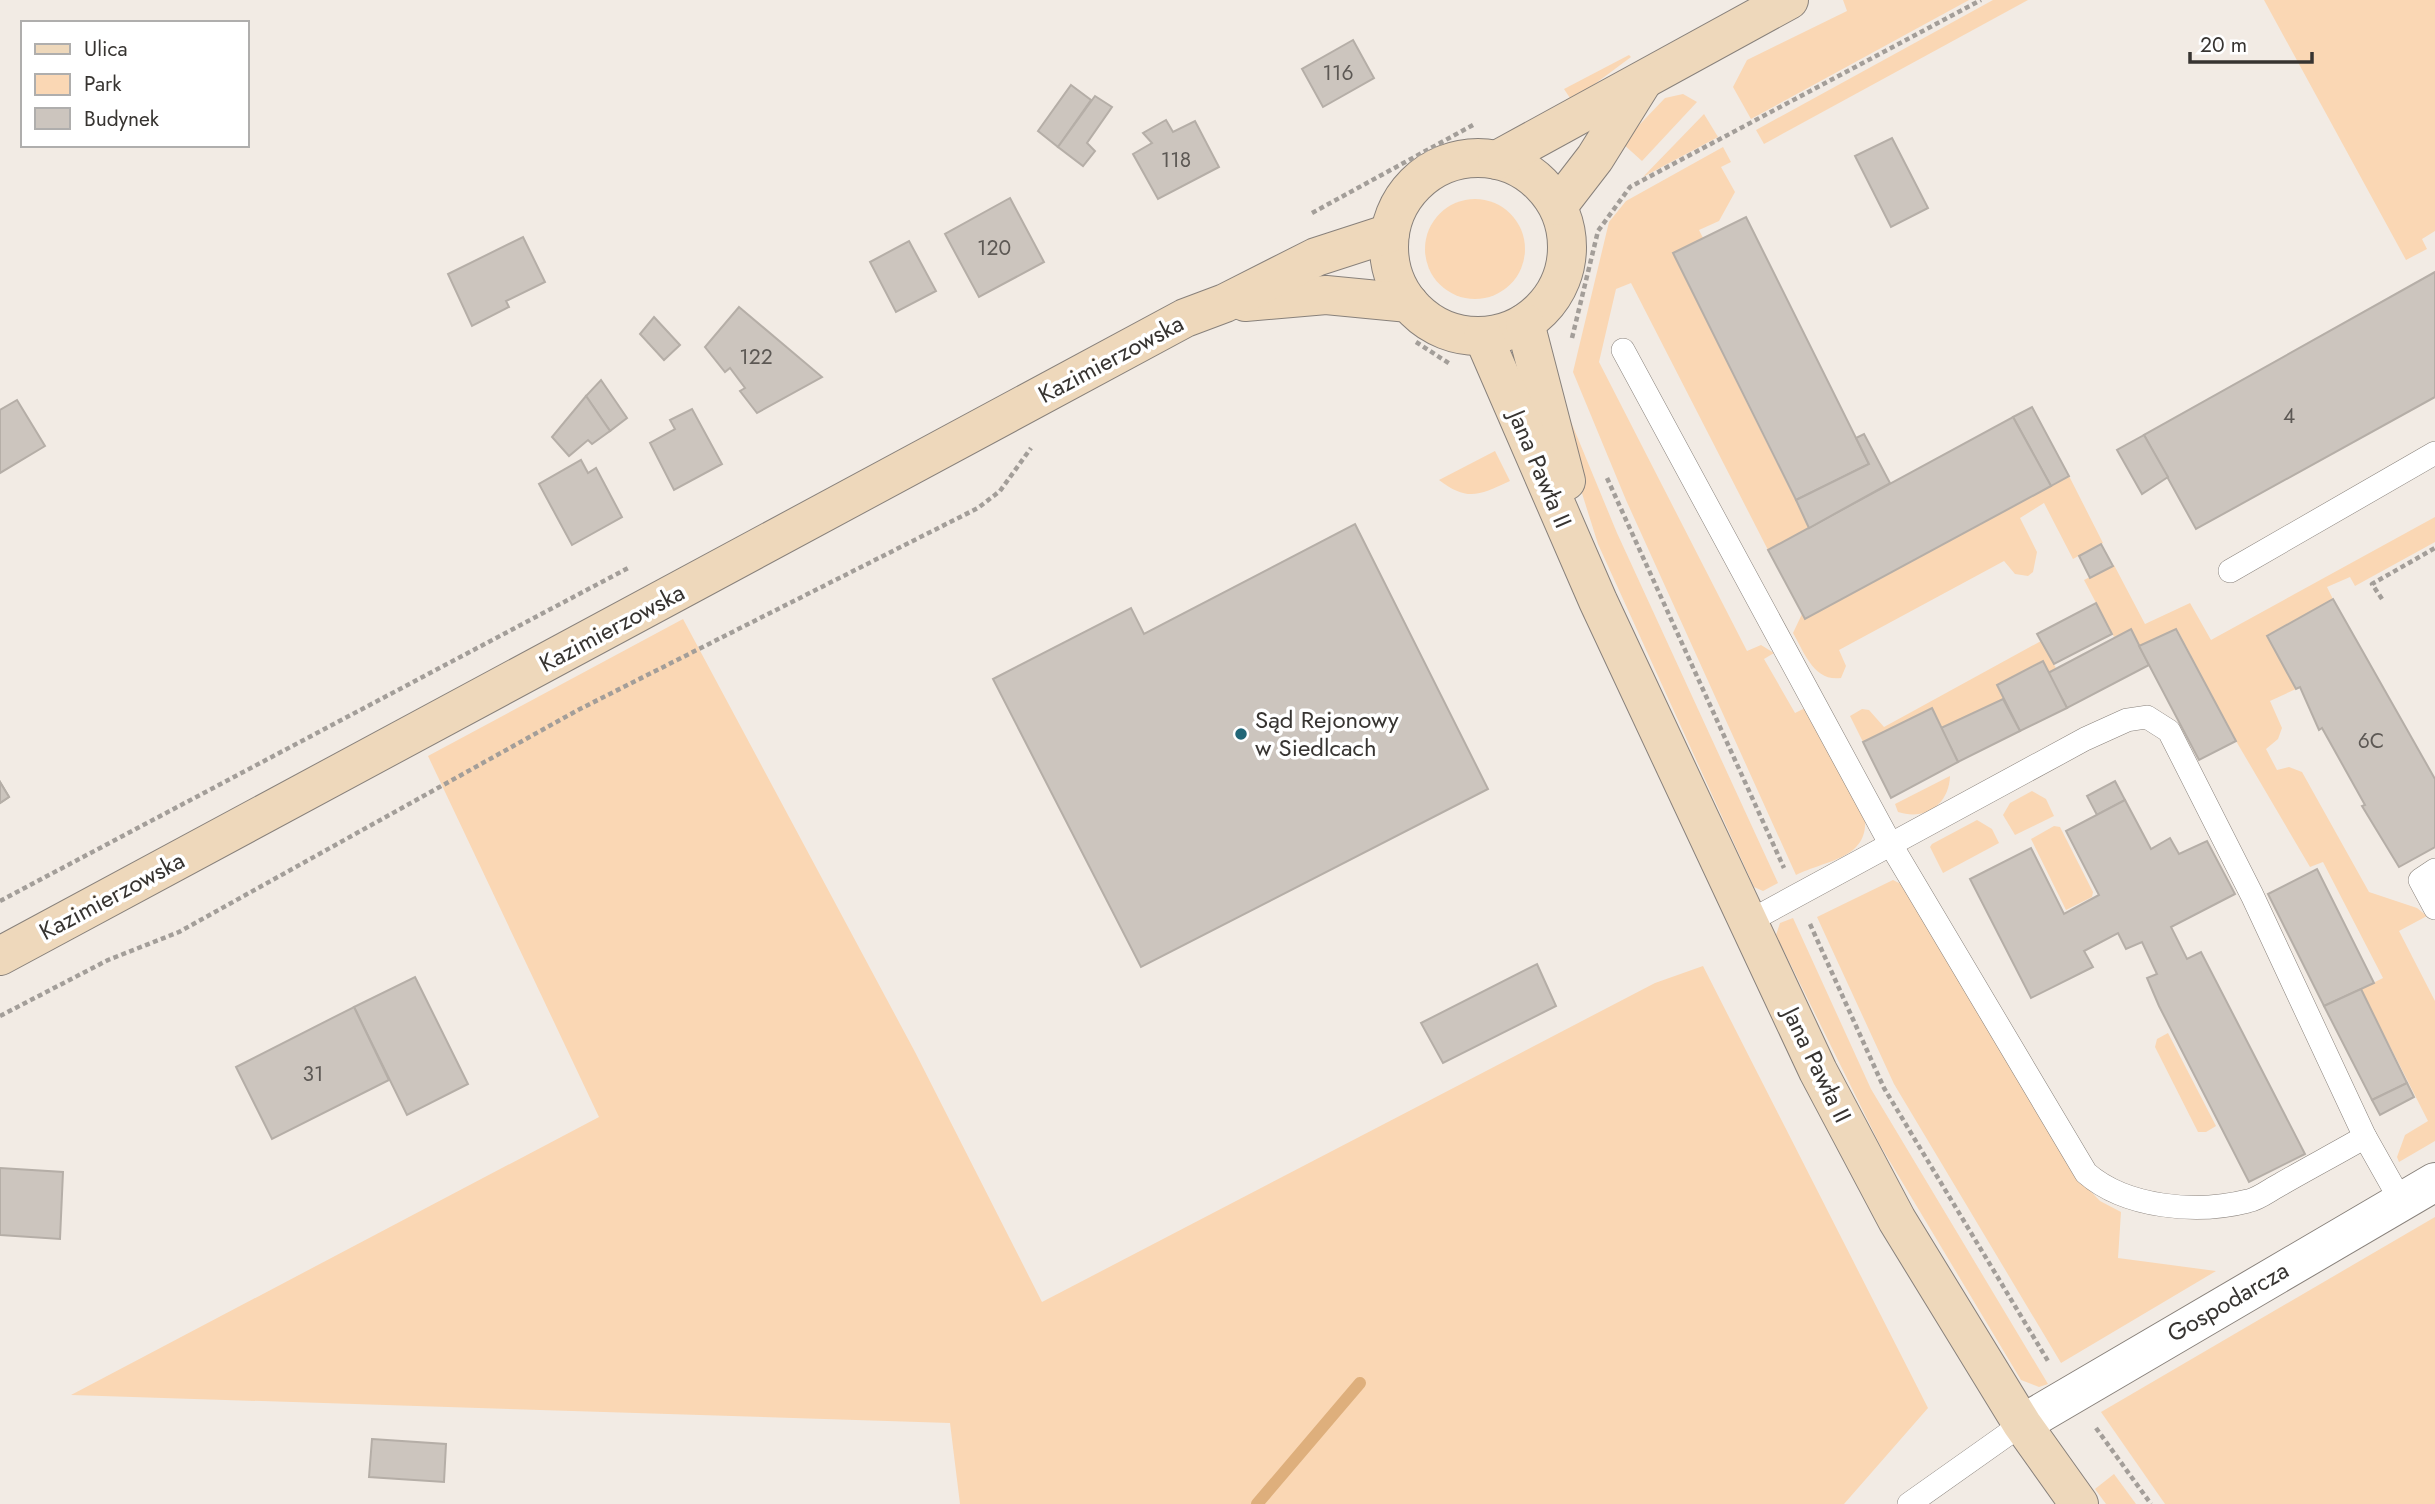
<svg xmlns="http://www.w3.org/2000/svg" width="2435" height="1504" viewBox="0 0 2435 1504" font-family="Jost,sans-serif">
  <style>
    .green { fill: #fad7b4 }
    .lines { fill: none; stroke-linecap: round; stroke-linejoin: round }
    .stream { stroke: #deaf7c; stroke-width: 12 }
    .building { fill: #ccc5be; stroke: #b5aea7; stroke-width: 2 }
    .lane-casing { stroke: #88817b; stroke-width: 24 }
    .street-casing { stroke: #88817b; stroke-width: 40 }
    .secondary-casing { stroke: #88817b; stroke-width: 40 }
    .path { stroke: #a39e99; stroke-width: 4.5; stroke-dasharray: 5 3.5; stroke-linecap: butt }
    .lane { stroke: #fff; stroke-width: 23 }
    .street { stroke: #fff; stroke-width: 38 }
    .secondary { stroke: #eed8bb; stroke-width: 38 }
    .poi-dot { fill: #216677; stroke: #fff; stroke-width: 2.5 }
    .labels { text-anchor: middle; stroke-width: 7; stroke-linejoin: round; paint-order: stroke }
    .number-label { font-size: 21px; fill: #5c5854 }
    .street-label { font-size: 24px; fill: #373431; stroke: #fff }
    .poi-label { font-size: 24px; fill: #373431; stroke: #fff; text-anchor: start }
  </style>
  <rect width="100%" height="100%" fill="#f2ebe4"/>
  <g class="green">
    <polygon points="1843,0 1969,0 1751,119 1733,87 1747,60 1847,11"/>
    <polygon points="1993,0 2028,0 1764,144 1756,130"/>
    <polygon points="2264,0 2435,0 2435,231 2422,239 2427,249 2406,260"/>
    <polygon points="1629,55 1631,57 1572,101 1564,89"/>
    <polygon points="1683,94 1697,102 1642,161 1622,143 1665,98"/>
    <polygon points="1704,114 1718,137 1643,177"/>
    <path d="M1723,147L1731,162L1721,167L1735,192L1719,221L1699,230L1703,238L1673,254L1809,528L1768,550L1631,283L1616,289L1599,362L1747,651L1761,645L1774,653L1764,659L1795,713L1805,708L1865,819C1868,859 1826,860 1796,875L1626,500L1573,372L1609,222L1626,201Z"/>
    <circle cx="1475" cy="249" r="50"/>
    <polygon points="1562,400 1617,533 1778,883 1763,891 1754,887 1598,544 1580,487"/>
    <path d="M1495,451L1510,481C1479,495 1468,502 1439,480Z"/>
    <path d="M2069,476L2103,543L2073,559L2044,503L2020,518L2037,552L2033,572L2028,576L2015,574L2004,561L1839,650L1846,666L1841,678C1814,682 1804,652 1793,633L1802,614L1805,619Z"/>
    <polygon points="2435,517 2435,542 2355,586 2350,577 2327,587 2333,599 2267,635 2296,689 2270,701 2282,728 2278,739 2266,749 2277,770 2289,767 2302,772 2369,892 2417,908 2427,916 2399,931 2435,1001 2435,1141 2399,1162 2397,1157 2405,1135 2428,1121 2361,989 2383,978 2323,862 2310,867 2236,741 2177,629 2139,646 2131,630 2114,637 2084,580 2114,565 2145,624 2190,603 2211,640"/>
    <polygon points="683,619 915,1052 1042,1302 1655,983 1703,966 1928,1408 1844,1504 960,1504 950,1423 71,1395 599,1117 428,756"/>
    <polygon points="2041,641 2056,668 2048,673 2042,661 1997,685 2003,699 1942,728 1932,708 1863,742 1850,716 1862,709 1869,710 1884,727"/>
    <path d="M1950,776C1949,804 1926,821 1898,812L1895,804Z"/>
    <polygon points="2032,791 2046,799 2054,816 2015,835 2003,815 2010,803"/>
    <polygon points="1977,820 1992,829 1999,843 1943,873 1930,847 1932,844"/>
    <polygon points="2054,826 2060,827 2093,892 2092,897 2066,910 2031,839"/>
    <polygon points="1893,880 1901,884 2075,1175 2100,1201 2121,1212 2118,1258 2216,1271 2061,1363 1894,1084 1817,917"/>
    <polygon points="1793,918 1871,1089 2048,1384 2039,1387 2021,1380 1880,1145 1776,935 1780,923"/>
    <polygon points="2168,1033 2216,1126 2206,1132 2198,1132 2155,1047 2157,1039"/>
    <polygon points="2435,1217 2435,1504 2165,1504 2101,1412"/>
    <polygon points="2114,1474 2136,1504 2106,1504 2095,1489"/>
  </g>
  <g class="lines">
    <polyline class="stream" points="1257,1504 1360,1383"/>
  </g>
  <g class="building">
    <polygon points="1353,40 1374,78 1323,107 1302,69"/>
    <polygon points="1071,85 1091,100 1058,147 1038,131"/>
    <polygon points="1095,96 1112,107 1087,143 1095,151 1083,166 1058,147"/>
    <polygon points="1166,120 1173,132 1195,121 1219,167 1158,199 1133,154 1152,143 1143,133"/>
    <polygon points="1892,138 1928,208 1891,227 1855,156"/>
    <polygon points="1010,198 1044,262 979,297 945,234"/>
    <polygon points="1746,217 1869,464 1796,500 1673,253"/>
    <polygon points="523,237 545,282 506,301 509,307 472,326 448,274"/>
    <polygon points="909,241 936,291 896,312 870,262"/>
    <polygon points="2435,272 2435,397 2196,529 2144,435"/>
    <polygon points="739,307 822,377 757,413 740,391 745,388 730,368 725,372 705,347"/>
    <polygon points="654,317 680,345 664,360 640,334"/>
    <polygon points="601,380 627,418 610,431 586,396"/>
    <polygon points="586,396 610,431 592,444 588,440 569,456 552,437"/>
    <polygon points="17,400 45,446 0,473 0,410"/>
    <polygon points="2032,407 2069,476 2051,486 2013,417"/>
    <polygon points="692,409 722,464 674,490 650,443 675,429 670,420"/>
    <polygon points="2013,417 2051,486 1805,619 1768,550"/>
    <polygon points="1864,434 1890,483 1809,528 1796,500 1869,464 1856,438"/>
    <polygon points="2144,435 2168,477 2142,494 2117,450"/>
    <polygon points="581,460 588,473 596,468 622,517 572,545 539,484"/>
    <polygon points="1355,524 1488,789 1141,967 993,679 1131,608 1144,634"/>
    <polygon points="2101,544 2113,566 2090,578 2079,556"/>
    <polygon points="2333,599 2435,779 2435,847 2399,867 2362,806 2365,805 2322,728 2319,730 2300,687 2296,689 2267,636"/>
    <polygon points="2096,603 2112,634 2054,664 2037,634"/>
    <polygon points="2131,629 2149,665 2067,708 2048,673"/>
    <polygon points="2176,629 2236,741 2199,760 2139,646"/>
    <polygon points="2043,661 2067,708 2020,731 1997,685"/>
    <polygon points="2003,699 2020,731 1958,762 1941,728"/>
    <polygon points="1932,708 1958,762 1891,798 1863,742"/>
    <polygon points="2115,781 2125,800 2097,815 2087,796"/>
    <polygon points="0,782 9,797 0,803"/>
    <polygon points="0,782 9,797 0,803"/>
    <polygon points="2125,800 2151,849 2170,838 2179,854 2207,841 2235,894 2171,927 2187,959 2201,952 2305,1154 2249,1182 2159,1006 2147,978 2157,974 2142,942 2126,949 2118,933 2084,951 2093,967 2031,998 1970,879 2031,848 2064,914 2099,895 2066,831"/>
    <polygon points="2317,869 2374,983 2324,1006 2268,894"/>
    <polygon points="1537,964 1556,1006 1443,1063 1421,1023"/>
    <polygon points="415,977 468,1084 407,1115 354,1007"/>
    <polygon points="2361,989 2407,1083 2372,1100 2324,1006"/>
    <polygon points="354,1007 389,1080 272,1139 236,1067"/>
    <polygon points="2407,1083 2414,1097 2380,1115 2372,1100"/>
    <polygon points="0,1168 63,1172 60,1239 0,1235"/>
    <polygon points="372,1439 446,1444 444,1482 369,1477"/>
  </g>
  <g class="lines">
    <defs>
      <g id="lane">
        <path d="M1623,350L1891,845L2086,1173C2126,1208 2197,1214 2248,1201C2259,1199 2271,1189 2281,1184C2309,1168 2337,1153 2365,1137"/>
        <polyline points="2230,571 2435,453"/>
        <polyline points="2435,870 2420,880 2435,908"/>
        <polyline points="1748,922 2085,739 2127,720 2147,717 2169,731 2252,895 2365,1137 2401,1201"/>
        <polyline points="1909,1504 2022,1424"/>
      </g>
      <polyline id="street" points="2022,1424 2435,1182"/>
      <g id="secondary">
        <circle cx="1478" cy="247" r="89"/>
        <polyline points="1497,160 1789,0"/>
        <polyline points="1558,206 1595,158 1643,81"/>
        <polyline points="1245,302 1326,295 1409,303"/>
        <polyline points="1525,323 1566,481"/>
        <polyline points="1483,336 1598,601 1818,1071 1897,1220 2022,1424 2079,1504"/>
        <polyline points="0,956 1185,318 1225,303 1316,257 1390,233"/>
      </g>
    </defs>
    <use href="#lane" class="lane-casing"/>
    <use href="#street" class="street-casing"/>
    <use href="#secondary" class="secondary-casing"/>
    <g class="path">
      <polyline points="1312,213 1473,125"/>
      <polyline points="1572,338 1598,231 1630,187 1981,0"/>
      <polyline points="1416,342 1450,364"/>
      <polyline points="1607,478 1784,868"/>
      <polyline points="2382,599 2372,584 2435,548"/>
      <polyline points="0,901 630,567"/>
      <polyline points="1810,924 1884,1088 2048,1361"/>
      <polyline points="0,1016 108,960 179,932 578,710 978,508 1000,491 1031,448"/>
      <polyline points="2096,1428 2151,1504"/>
    </g>
    <use href="#lane" class="lane"/>
    <use href="#street" class="street"/>
    <use href="#secondary" class="secondary"/>
  </g>
  <circle class="poi-dot" cx="1241" cy="734" r="7"/>
  <g class="labels">
    <g class="number-label">
      <text x="1338" y="80">116</text>
      <text x="1176" y="167">118</text>
      <text x="994" y="255">120</text>
      <text x="756" y="364">122</text>
      <text x="2289" y="423">4</text>
      <text x="2371" y="748">6C</text>
      <text x="313" y="1081">31</text>
    </g>
    <g class="street-label">
      <text transform="translate(1111 359) rotate(-28)" y="8">Kazimierzowska</text>
      <text transform="translate(1540 469) rotate(67)" y="8">Jana Pawła II</text>
      <text transform="translate(612 628) rotate(-28)" y="8">Kazimierzowska</text>
      <text transform="translate(112 896) rotate(-28)" y="8">Kazimierzowska</text>
      <text transform="translate(1817 1065) rotate(64)" y="8">Jana Pawła II</text>
      <text transform="translate(2228 1302) rotate(-30)" y="8">Gospodarcza</text>
    </g>
    <g class="poi-label">
      <text x="1255" y="728">Sąd Rejonowy<tspan x="1255" dy="28">w Siedlcach</tspan></text>
    </g>
  </g>
  <rect x="21" y="21" width="228" height="126" fill="#ffffff" stroke="#afaead" stroke-width="2"/>
  <rect x="35" y="44" width="35" height="10" fill="#eed8bb" stroke="#afaead" stroke-width="2"/>
  <text x="84" y="56" font-size="21" fill="#373431">Ulica</text>
  <rect x="35" y="74" width="35" height="21" fill="#fad7b4" stroke="#afaead" stroke-width="2"/>
  <text x="84" y="91" font-size="21" fill="#373431">Park</text>
  <rect x="35" y="108" width="35" height="21" fill="#ccc5be" stroke="#afaead" stroke-width="2"/>
  <text x="84" y="126" font-size="21" fill="#373431">Budynek</text>
  <path d="M2190 52v10h122v-10" fill="none" stroke="#373431" stroke-width="3.5"/>
  <text x="2200" y="52" font-size="21" fill="#373431" stroke="#ffffff" stroke-width="5" paint-order="stroke">20 m</text>
</svg>
